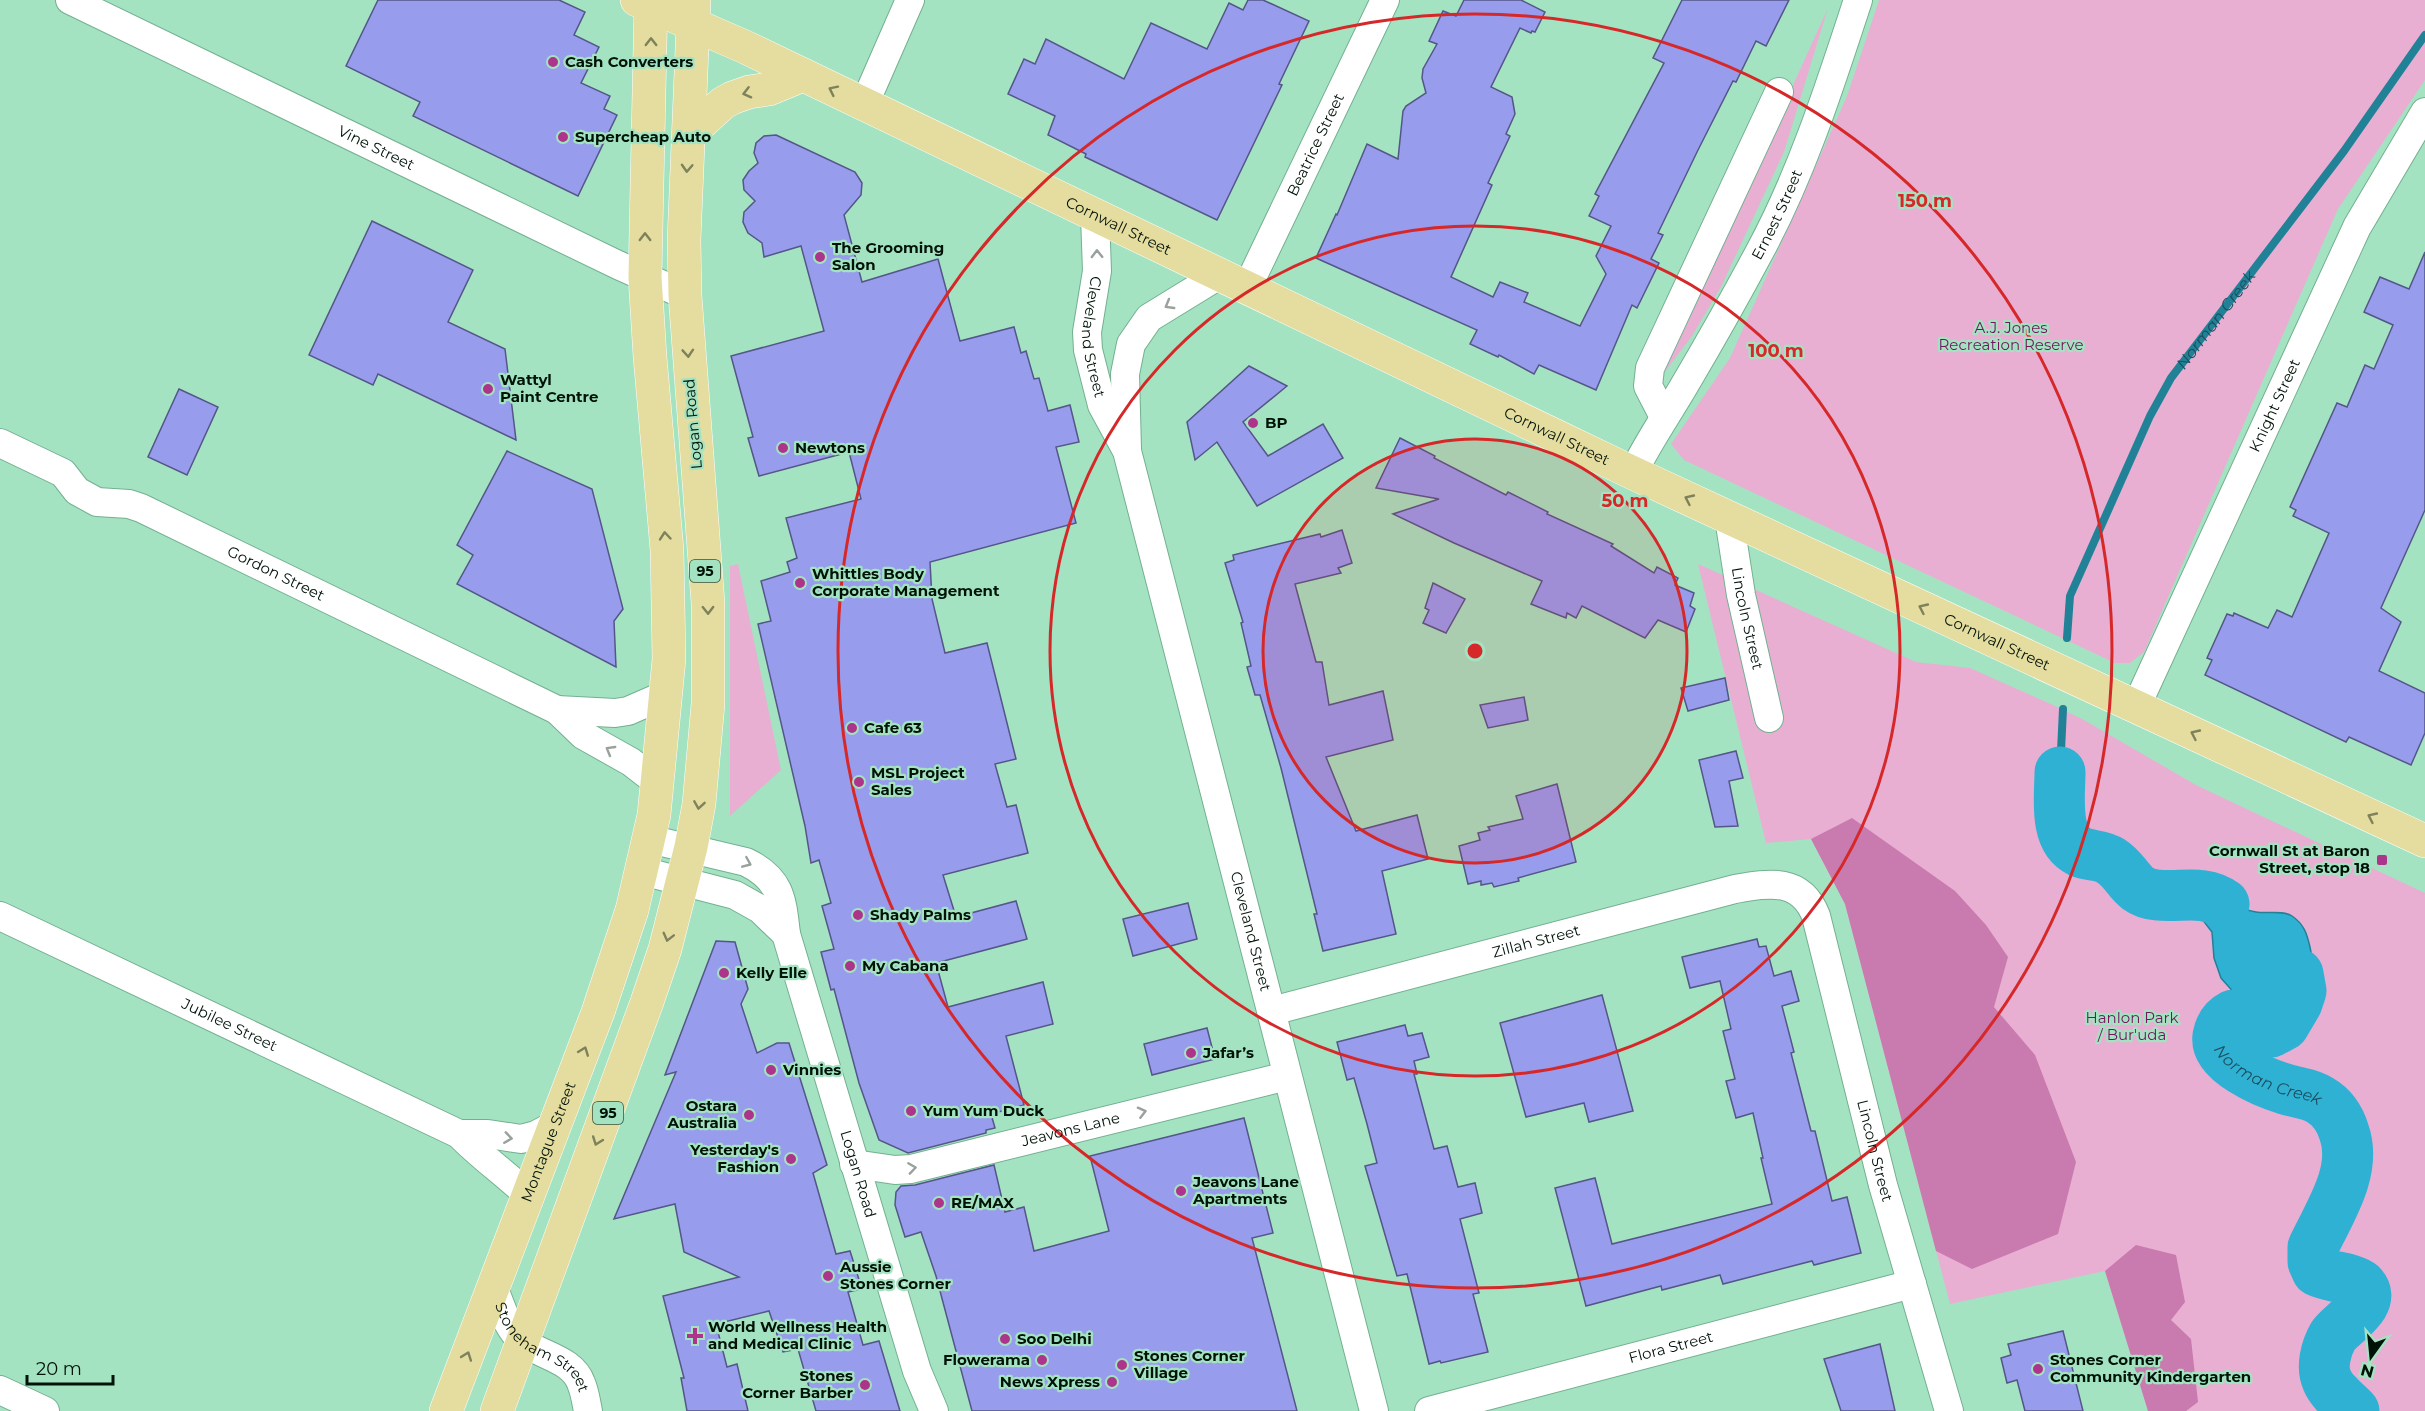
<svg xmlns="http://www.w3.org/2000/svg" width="2425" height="1411" viewBox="0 0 2425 1411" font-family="Montserrat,sans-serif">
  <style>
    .green { fill: #e8afd3 }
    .forest { fill: #c97aae }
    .water { fill: #2fb1d4; stroke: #218297; stroke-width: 1.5 }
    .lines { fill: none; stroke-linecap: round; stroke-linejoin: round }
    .stream { stroke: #218297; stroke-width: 8 }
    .river { stroke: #2fb1d4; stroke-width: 51 }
    .building { fill: #989ced; stroke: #545688; stroke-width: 1.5 }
    .minor-casing { stroke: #73b090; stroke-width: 30 }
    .major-casing { stroke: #fff; stroke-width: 34 }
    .minor { stroke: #fff; stroke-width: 28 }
    .major { stroke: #e5dc9f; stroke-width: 33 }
    .oneway { stroke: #7e825b }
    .oneway2 { stroke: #99a19c }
    .ring { fill: none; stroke: #d62828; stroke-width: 3 }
    .poi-dot { fill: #ac358b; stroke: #a4e3c2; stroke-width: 2 }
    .labels { text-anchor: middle; stroke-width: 4.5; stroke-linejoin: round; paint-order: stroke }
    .shield { fill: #a4e3c2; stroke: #315140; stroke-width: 1.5 }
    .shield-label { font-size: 14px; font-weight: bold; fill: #001308 }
    .poi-label { font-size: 15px; font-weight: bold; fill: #001308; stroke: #a4e3c2; text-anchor: start }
    .street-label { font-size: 15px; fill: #001308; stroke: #a4e3c2 }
    .park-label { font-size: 15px; fill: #74155c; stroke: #a4e3c2 }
    .water-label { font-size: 16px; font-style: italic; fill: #1b4e5e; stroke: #a4e3c2 }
    .centre { fill: #d62828; stroke: #a4e3c2; stroke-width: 3 }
    .ring-label { font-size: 18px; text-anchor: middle; font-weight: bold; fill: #d62828; stroke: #a4e3c2; stroke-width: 4.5; stroke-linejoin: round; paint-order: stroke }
  </style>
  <rect width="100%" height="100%" fill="#a4e3c2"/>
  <g class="green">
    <polygon points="1879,0 2425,0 2425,80 2338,209 2144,652 2130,663 2115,663 1684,460 1671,444 1730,358 1847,96"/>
    <polygon points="1828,8 1784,152 1721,287 1692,336 1660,378"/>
    <polygon points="738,564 781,770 730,816 730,566"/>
    <polygon points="1698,564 1916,662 1970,668 2053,705 2084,720 2196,785 2425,893 2425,1411 2148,1411 2105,1271 1950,1304 1845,904 1811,839 1766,843"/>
  </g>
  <g class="forest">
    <polygon points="1852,818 1955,891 1986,925 2008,957 1994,1007 2035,1055 2076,1162 2058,1234 1972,1269 1936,1251 1845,904 1811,839"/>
    <polygon points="2136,1245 2176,1255 2185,1302 2171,1320 2191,1339 2198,1402 2186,1411 2148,1411 2105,1271"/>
  </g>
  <path class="water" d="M2206,890C2224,897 2237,909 2256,912C2267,914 2283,910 2292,916C2304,924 2307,934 2310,947C2318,985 2313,1001 2286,1030L2271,1032L2267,1010L2236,995L2221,978L2214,958L2212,932L2192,906L2170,901L2157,895L2174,891Z"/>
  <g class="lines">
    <g class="stream">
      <path id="s1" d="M2067,638L2070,596L2150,416L2171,378L2344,151L2425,35"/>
      <polyline points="2060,772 2063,709"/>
    </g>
    <g class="river">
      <path d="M2060,772C2060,797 2053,839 2080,852C2090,856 2102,855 2111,861C2130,873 2129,892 2157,895C2180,898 2204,889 2224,904"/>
      <path id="s2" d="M2298,974L2301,991L2297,1003L2284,1025L2271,1032C2257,1028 2248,1017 2233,1015C2225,1019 2220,1026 2218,1036C2214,1062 2265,1083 2285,1089C2297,1093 2309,1093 2320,1100C2332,1107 2340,1119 2344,1132C2358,1171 2329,1213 2313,1247V1262L2317,1271C2329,1277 2353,1278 2361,1285C2379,1303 2342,1323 2333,1336C2326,1348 2321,1367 2327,1380C2331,1391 2345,1402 2354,1411"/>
    </g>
  </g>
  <g class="building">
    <polygon points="378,0 559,0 585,12 574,35 599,47 581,83 610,96 604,109 617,115 578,196 413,116 420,102 346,66"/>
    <polygon points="1248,0 1263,0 1309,21 1279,84 1282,85 1217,220 1085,157 1086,154 1048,135 1055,116 1008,94 1024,59 1035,64 1046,39 1124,79 1151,23 1207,49 1229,3 1243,10"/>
    <polygon points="1464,0 1521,0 1545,12 1535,32 1532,31 1531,33 1520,28 1491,87 1512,97 1515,114 1506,134 1510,136 1488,183 1492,185 1451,277 1493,297 1500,282 1528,293 1524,302 1580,326 1606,274 1596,256 1611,226 1589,216 1599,196 1595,194 1664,63 1653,58 1682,0 1789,0 1766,46 1756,41 1736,82 1733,81 1698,150 1658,233 1663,235 1651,259 1659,263 1637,308 1632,305 1596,390 1539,365 1534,374 1499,355 1498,357 1470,344 1477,330 1316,258 1336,214 1337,215 1367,144 1398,159 1403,111 1406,106 1426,93 1422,78 1423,69 1437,44 1429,41 1443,11 1456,16"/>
    <polygon points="776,135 855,172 862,183 861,195 844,215 862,282 938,259 960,341 1014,327 1021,353 1026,351 1034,379 1039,378 1048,411 1070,405 1079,442 1056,447 1076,523 930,562 932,599 945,653 987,643 1016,759 995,764 1007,807 1016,805 1028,853 943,875 956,917 1016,901 1027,939 936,963 948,1007 1043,982 1053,1024 1006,1036 1024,1105 991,1114 995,1128 986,1130 986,1133 908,1153 879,1140 859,1083 834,989 831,990 821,952 834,949 822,906 831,903 819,860 811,863 805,826 758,624 771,621 761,581 790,572 787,562 797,558 786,518 861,499 849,452 759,476 748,438 753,437 731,356 824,331 801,246 764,257 762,243 748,233 743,222 744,212 755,201 744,190 743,180 749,171 758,163 754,153 756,143 764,136"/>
    <polygon points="372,221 473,270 448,322 505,349 516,440 378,374 373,385 309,355"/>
    <polygon points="2425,252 2425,510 2381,608 2401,622 2379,671 2425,693 2425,733 2411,765 2349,737 2346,742 2205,675 2212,660 2207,658 2227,614 2233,616 2234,613 2268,628 2277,610 2292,617 2329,533 2293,516 2296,510 2290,507 2337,403 2347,407 2365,365 2374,369 2393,325 2364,312 2380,277 2409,289"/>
    <polygon points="1249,366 1287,386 1243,422 1268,456 1323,424 1343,458 1257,506 1217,442 1195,460 1187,422"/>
    <polygon points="179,389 218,407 187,475 148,457"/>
    <polygon points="1400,438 1435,456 1434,458 1506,495 1508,492 1548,512 1547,514 1613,544 1611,546 1654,573 1657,567 1678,578 1675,585 1694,593 1690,606 1695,609 1686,632 1658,620 1645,638 1582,606 1576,618 1567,613 1566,618 1531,604 1542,581 1454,543 1393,514 1439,499 1376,488"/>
    <polygon points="507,451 592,489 623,609 614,621 616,667 457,584 473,555 457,545"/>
    <polygon points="1342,530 1352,563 1338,568 1341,573 1295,584 1316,662 1322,662 1329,705 1383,691 1393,740 1326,757 1356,831 1417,815 1428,859 1382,871 1396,934 1323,951 1314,914 1317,914 1281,768 1260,695 1255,695 1247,667 1251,666 1241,623 1243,622 1225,563 1234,560 1233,555 1320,534 1321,537"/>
    <polygon points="1433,583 1465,599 1446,633 1423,623 1429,610 1425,608"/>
    <polygon points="1725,678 1729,700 1688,711 1681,688"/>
    <polygon points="1524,697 1528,720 1488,728 1480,705"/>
    <polygon points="1736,751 1743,778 1729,781 1738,826 1715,827 1699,760"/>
    <polygon points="1557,784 1576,862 1518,878 1519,881 1494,887 1492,883 1481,885 1481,881 1468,884 1459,846 1480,840 1478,833 1490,830 1488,827 1523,819 1516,796"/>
    <polygon points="1188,903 1197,939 1133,956 1123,919"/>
    <polygon points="1757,939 1759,947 1766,946 1774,976 1791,971 1799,1001 1782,1006 1794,1052 1791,1053 1811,1131 1815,1131 1832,1201 1847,1197 1861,1253 1814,1265 1812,1261 1723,1284 1720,1275 1662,1290 1661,1286 1586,1306 1555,1188 1595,1178 1612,1244 1772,1204 1761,1158 1763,1158 1753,1113 1736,1118 1726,1081 1735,1079 1723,1031 1731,1029 1720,981 1690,988 1682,957"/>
    <polygon points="716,941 735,942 748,989 741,1004 757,1053 777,1043 789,1043 827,1165 813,1173 836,1254 850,1251 862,1289 848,1292 863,1345 879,1341 900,1411 816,1411 798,1349 783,1352 769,1311 716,1324 727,1367 737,1364 748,1411 687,1411 681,1378 684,1378 663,1296 739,1277 684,1252 675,1204 614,1219 676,1072 665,1075"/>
    <polygon points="1602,995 1633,1111 1589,1122 1584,1103 1526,1117 1500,1023"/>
    <polygon points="1405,1025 1408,1036 1422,1033 1429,1057 1414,1061 1417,1074 1414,1074 1434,1149 1447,1146 1458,1187 1475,1183 1482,1213 1460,1219 1479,1293 1473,1294 1488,1352 1441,1363 1440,1361 1429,1364 1407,1274 1397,1276 1365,1166 1377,1163 1367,1124 1354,1078 1347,1080 1337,1042"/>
    <polygon points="1207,1028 1215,1059 1152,1075 1144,1044"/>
    <polygon points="1244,1118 1273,1233 1252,1238 1297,1411 972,1411 936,1276 921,1232 905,1237 895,1205 896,1192 901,1186 915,1185 994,1165 1005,1212 1024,1207 1034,1251 1109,1231 1090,1156"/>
    <polygon points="2063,1331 2083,1411 2025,1411 2017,1380 2007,1383 2001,1358 2011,1355 2008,1344"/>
    <polygon points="1880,1344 1895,1411 1841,1411 1824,1359"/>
  </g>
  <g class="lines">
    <defs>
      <g id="minor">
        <path id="s3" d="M70,0L618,265L685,295"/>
        <polyline points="864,105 910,0"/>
        <path id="s4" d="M1095,216L1097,271L1087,332L1088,350L1102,405L1127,451L1374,1411"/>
        <path id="s5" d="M1247,288L1385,0"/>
        <polyline points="1664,417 1648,386 1650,368 1779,92"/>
        <path id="s6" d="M0,443L63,473L77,491L97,502L129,504L141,508L557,710L583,735L631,762L658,783"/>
        <polyline points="1127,449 1125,374 1131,344 1149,318 1219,275"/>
        <path id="s7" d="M1633,473C1648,442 1667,415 1684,386C1710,342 1736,296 1760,251C1803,171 1830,85 1858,0"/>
        <path id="s8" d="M1729,518L1741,595L1769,718"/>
        <path id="s9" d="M2136,707L2357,227L2425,112"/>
        <polyline points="557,710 615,713 628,711 667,694"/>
        <path id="s10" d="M649,839L746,862C781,879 782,899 786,934L917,1371L934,1411"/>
        <polyline points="642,871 735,895 760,909 786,934"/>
        <path id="s11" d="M0,916L459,1134C480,1156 505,1173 528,1195"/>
        <path id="s12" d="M1272,1011L1735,889C1769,883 1801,877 1816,916L1883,1185L1949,1411"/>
        <polyline points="459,1134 488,1134 521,1139 536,1135 555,1125"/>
        <path id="s13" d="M854,1164L895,1170L911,1169L1287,1076"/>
        <path id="s14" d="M493,1286C501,1306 507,1330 525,1343C543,1356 573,1360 581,1383C585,1392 586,1402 588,1411"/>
        <polyline points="0,1390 45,1411"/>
        <path id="s15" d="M1429,1411L1912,1284"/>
      </g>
      <g id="major">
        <path id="s16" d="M637,0L745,47L1633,473L2425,841"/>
        <polyline points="689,134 723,103 732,98 749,92 769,89 803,75"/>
        <path id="s17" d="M446,1411L598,1012L632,910L654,815L669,659L667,550L650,357L645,277L651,0"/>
        <polyline points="497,1411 647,1002 665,949 691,847 699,804 708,704 708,603 685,295 684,240 694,0"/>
      </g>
    </defs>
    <use href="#minor" class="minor-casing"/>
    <use href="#major" class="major-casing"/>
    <use href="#minor" class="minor"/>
    <use href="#major" class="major"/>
  </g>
  <defs><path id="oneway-chevron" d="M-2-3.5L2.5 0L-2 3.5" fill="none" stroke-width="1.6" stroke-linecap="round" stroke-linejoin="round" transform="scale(1.5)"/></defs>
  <g class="oneway">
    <use href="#oneway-chevron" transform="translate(651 42) rotate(-90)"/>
    <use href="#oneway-chevron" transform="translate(833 90) rotate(-154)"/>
    <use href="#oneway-chevron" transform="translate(747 93) rotate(166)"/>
    <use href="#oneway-chevron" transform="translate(687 168) rotate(93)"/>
    <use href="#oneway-chevron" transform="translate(645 237) rotate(-90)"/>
    <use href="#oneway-chevron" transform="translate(688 353) rotate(86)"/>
    <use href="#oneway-chevron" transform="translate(1689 499) rotate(-155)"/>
    <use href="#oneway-chevron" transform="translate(665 536) rotate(-95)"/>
    <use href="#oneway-chevron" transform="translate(1923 608) rotate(-155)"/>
    <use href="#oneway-chevron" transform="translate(708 610) rotate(89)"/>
    <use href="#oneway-chevron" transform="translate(2195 734) rotate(-155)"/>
    <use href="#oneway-chevron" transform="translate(699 805) rotate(99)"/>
    <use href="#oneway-chevron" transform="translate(2372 817) rotate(-155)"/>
    <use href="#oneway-chevron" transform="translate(668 937) rotate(104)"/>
    <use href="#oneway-chevron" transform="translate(584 1051) rotate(-69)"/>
    <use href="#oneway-chevron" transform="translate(597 1141) rotate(110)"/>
    <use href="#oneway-chevron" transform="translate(467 1356) rotate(-70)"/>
  </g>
  <g class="oneway2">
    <use href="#oneway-chevron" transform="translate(1097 254) rotate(-91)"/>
    <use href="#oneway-chevron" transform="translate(1169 305) rotate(150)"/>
    <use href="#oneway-chevron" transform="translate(610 750) rotate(-150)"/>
    <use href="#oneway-chevron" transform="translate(747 863) rotate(23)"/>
    <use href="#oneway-chevron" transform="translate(1142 1112) rotate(-14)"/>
    <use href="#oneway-chevron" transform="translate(508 1138) rotate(8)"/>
    <use href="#oneway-chevron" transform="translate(912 1168) rotate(-8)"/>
  </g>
  <circle cx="1475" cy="651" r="212" fill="#d62828" fill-opacity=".12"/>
  <g class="ring">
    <circle cx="1475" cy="651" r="212"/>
    <circle cx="1475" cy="651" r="425"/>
    <circle cx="1475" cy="651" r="637"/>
  </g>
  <g class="poi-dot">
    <circle cx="553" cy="62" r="6"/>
    <circle cx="563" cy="137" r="6"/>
    <circle cx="820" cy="257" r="6"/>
    <circle cx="488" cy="389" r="6"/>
    <circle cx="1253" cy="423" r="6"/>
    <circle cx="783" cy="448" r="6"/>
    <circle cx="800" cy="583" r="6"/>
    <circle cx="852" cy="728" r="6"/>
    <circle cx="859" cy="782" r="6"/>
    <rect x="2376" y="854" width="12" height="12" rx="3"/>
    <circle cx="858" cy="915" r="6"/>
    <circle cx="850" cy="966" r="6"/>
    <circle cx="724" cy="973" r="6"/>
    <circle cx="1191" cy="1053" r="6"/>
    <circle cx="771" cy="1070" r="6"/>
    <circle cx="911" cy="1111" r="6"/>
    <circle cx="749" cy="1115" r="6"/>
    <circle cx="791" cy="1159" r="6"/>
    <circle cx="1181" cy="1191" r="6"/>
    <circle cx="939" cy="1203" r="6"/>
    <circle cx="828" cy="1276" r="6"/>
    <path d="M692 1327h6v6h6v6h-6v6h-6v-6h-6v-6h6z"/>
    <circle cx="1005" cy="1339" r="6"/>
    <circle cx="1042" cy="1360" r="6"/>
    <circle cx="1122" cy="1365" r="6"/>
    <circle cx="2038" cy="1369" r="6"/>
    <circle cx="1112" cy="1382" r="6"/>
    <circle cx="865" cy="1385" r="6"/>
  </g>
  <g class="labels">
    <g class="shield">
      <rect x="690" y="560" width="30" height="22" rx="4.5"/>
      <rect x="593" y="1102" width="30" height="22" rx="4.5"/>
    </g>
    <g class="shield-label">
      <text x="705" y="576">95</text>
      <text x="608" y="1118">95</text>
    </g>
    <g class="poi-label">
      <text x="565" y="67">Cash Converters</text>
      <text x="575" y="142">Supercheap Auto</text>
      <text x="832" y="253">The Grooming<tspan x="832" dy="17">Salon</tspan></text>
      <text x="500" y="385">Wattyl<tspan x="500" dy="17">Paint Centre</tspan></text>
      <text x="1265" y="428">BP</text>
      <text x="795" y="453">Newtons</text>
      <text x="812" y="579">Whittles Body<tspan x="812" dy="17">Corporate Management</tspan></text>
      <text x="864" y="733">Cafe 63</text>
      <text x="871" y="778">MSL Project<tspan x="871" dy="17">Sales</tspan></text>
      <text x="2370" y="856" text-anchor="end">Cornwall St at Baron<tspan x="2370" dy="17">Street, stop 18</tspan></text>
      <text x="870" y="920">Shady Palms</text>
      <text x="862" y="971">My Cabana</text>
      <text x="736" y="978">Kelly Elle</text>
      <text x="1203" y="1058">Jafar’s</text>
      <text x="783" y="1075">Vinnies</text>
      <text x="737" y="1111" text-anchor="end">Ostara<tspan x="737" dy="17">Australia</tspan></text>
      <text x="923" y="1116">Yum Yum Duck</text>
      <text x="779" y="1155" text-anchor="end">Yesterday's<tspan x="779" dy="17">Fashion</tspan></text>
      <text x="1193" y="1187">Jeavons Lane<tspan x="1193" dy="17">Apartments</tspan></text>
      <text x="951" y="1208">RE/MAX</text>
      <text x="840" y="1272">Aussie<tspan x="840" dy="17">Stones Corner</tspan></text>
      <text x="708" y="1332">World Wellness Health<tspan x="708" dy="17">and Medical Clinic</tspan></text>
      <text x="1017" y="1344">Soo Delhi</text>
      <text x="1134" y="1361">Stones Corner<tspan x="1134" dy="17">Village</tspan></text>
      <text x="1030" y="1365" text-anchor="end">Flowerama</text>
      <text x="2050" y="1365">Stones Corner<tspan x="2050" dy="17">Community Kindergarten</tspan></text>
      <text x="853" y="1381" text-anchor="end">Stones<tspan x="853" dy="17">Corner Barber</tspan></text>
      <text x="1100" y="1387" text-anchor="end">News Xpress</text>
    </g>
    <g class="street-label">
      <text dy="5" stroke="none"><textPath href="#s5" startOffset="159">Beatrice Street</textPath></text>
      <text dy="5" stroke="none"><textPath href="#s3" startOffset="340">Vine Street</textPath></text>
      <text dy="5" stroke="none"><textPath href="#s7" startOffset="296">Ernest Street</textPath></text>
      <text dy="5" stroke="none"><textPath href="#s16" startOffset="532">Cornwall Street</textPath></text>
      <text dy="5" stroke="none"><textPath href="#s4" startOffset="122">Cleveland Street</textPath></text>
      <text dy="5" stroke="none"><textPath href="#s9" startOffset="332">Knight Street</textPath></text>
      <text transform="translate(693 424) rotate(-95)" y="5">Logan Road</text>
      <text dy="5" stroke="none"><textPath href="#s16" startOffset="1018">Cornwall Street</textPath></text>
      <text dy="5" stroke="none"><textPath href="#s6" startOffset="310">Gordon Street</textPath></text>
      <text dy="5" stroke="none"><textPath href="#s8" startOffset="102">Lincoln Street</textPath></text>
      <text dy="5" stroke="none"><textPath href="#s16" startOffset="1504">Cornwall Street</textPath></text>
      <text dy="5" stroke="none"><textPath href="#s4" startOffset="740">Cleveland Street</textPath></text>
      <text dy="5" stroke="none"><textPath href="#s12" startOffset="273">Zillah Street</textPath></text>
      <text dy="5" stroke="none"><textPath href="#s11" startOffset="254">Jubilee Street</textPath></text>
      <text dy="5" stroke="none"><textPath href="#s13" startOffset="222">Jeavons Lane</textPath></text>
      <text dy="5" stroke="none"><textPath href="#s17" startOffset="288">Montague Street</textPath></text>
      <text dy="5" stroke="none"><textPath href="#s12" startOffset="816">Lincoln Street</textPath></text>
      <text dy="5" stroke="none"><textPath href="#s10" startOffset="438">Logan Road</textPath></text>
      <text dy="5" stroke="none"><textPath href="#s14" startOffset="82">Stoneham Street</textPath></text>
      <text dy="5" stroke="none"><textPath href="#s15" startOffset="250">Flora Street</textPath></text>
    </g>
    <g class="park-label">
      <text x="2011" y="333">A.J. Jones<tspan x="2011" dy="17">Recreation Reserve</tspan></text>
      <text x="2132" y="1023">Hanlon Park<tspan x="2132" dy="17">/ Bur'uda</tspan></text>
    </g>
    <g class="water-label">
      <text dy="6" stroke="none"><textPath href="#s1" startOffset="356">Norman Creek</textPath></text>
      <text dy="6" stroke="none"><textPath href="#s2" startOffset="208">Norman Creek</textPath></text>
    </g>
  </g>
  <circle cx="1475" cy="651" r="9" class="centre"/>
  <g class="ring-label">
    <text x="1925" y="207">150 m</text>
    <text x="1776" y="357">100 m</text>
    <text x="1625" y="507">50 m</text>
  </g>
  <g transform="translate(2371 1357) rotate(195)" stroke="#a4e3c2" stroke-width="4.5" paint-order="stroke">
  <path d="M0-4.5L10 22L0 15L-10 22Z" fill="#001308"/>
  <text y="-9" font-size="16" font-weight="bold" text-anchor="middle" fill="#001308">N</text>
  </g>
  <path d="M27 1375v9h86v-9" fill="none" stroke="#001308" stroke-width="3"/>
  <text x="36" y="1375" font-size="18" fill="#001308" stroke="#a4e3c2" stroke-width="4.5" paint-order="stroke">20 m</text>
</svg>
